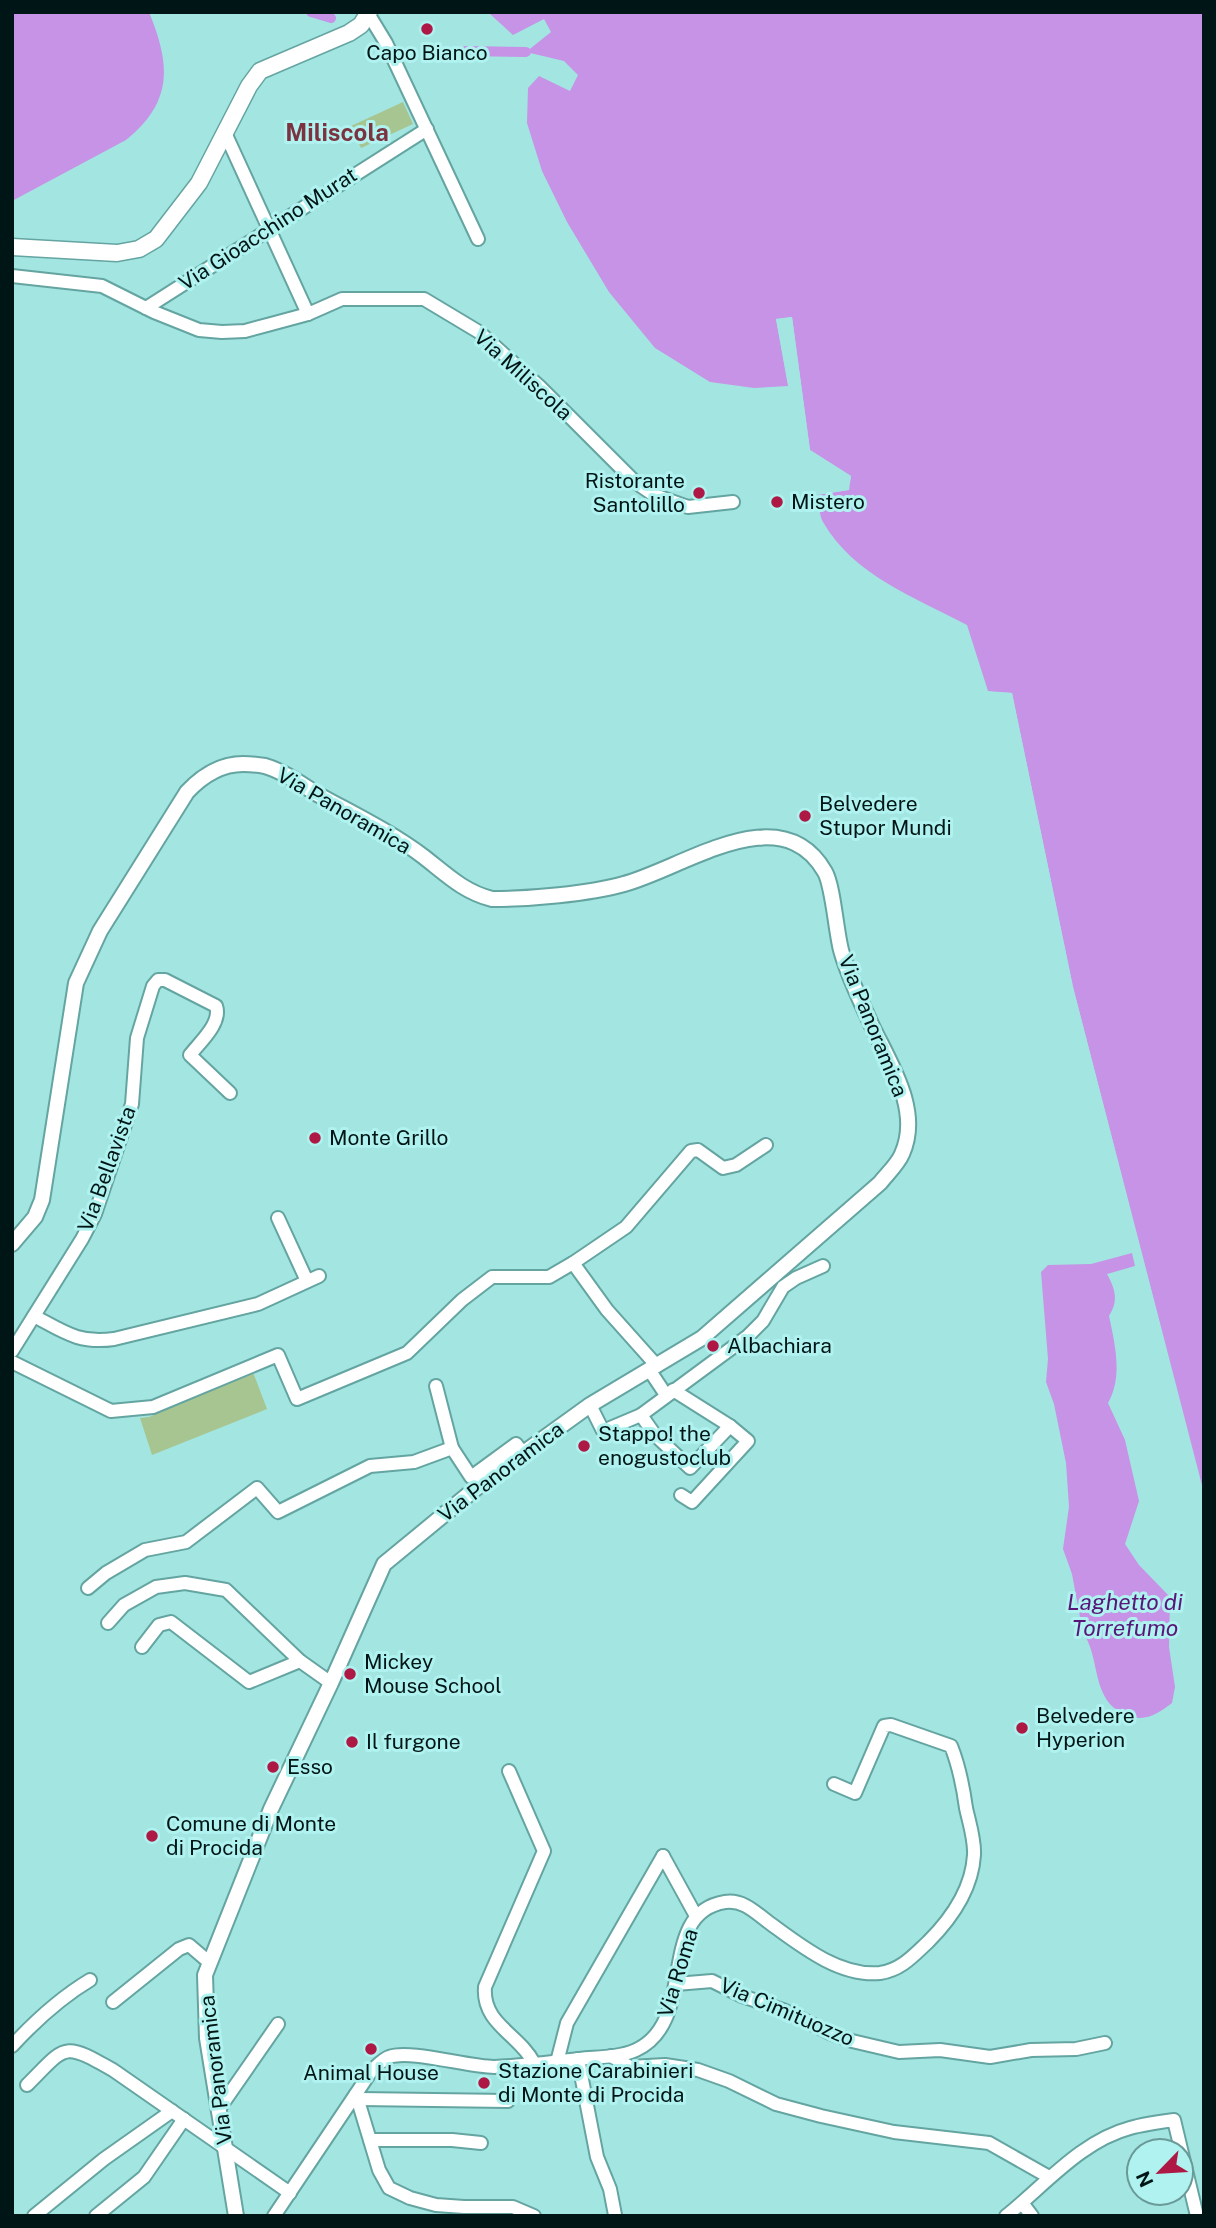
<svg xmlns="http://www.w3.org/2000/svg" width="1216" height="2228" viewBox="0 0 1216 2228" font-family="'Public Sans',sans-serif">
  <style>
    .green { fill: #a7c590 }
    .water { fill: #c693e6 }
    .pier { fill: #a3e5e1 }
    .lines { fill: none; stroke-linecap: round; stroke-linejoin: round }
    .canal { stroke: #c693e6; stroke-width: 10 }
    .minor-casing { stroke: #64a4a1; stroke-width: 16 }
    .tertiary-casing { stroke: #64a4a1; stroke-width: 18 }
    .secondary-casing { stroke: #64a4a1; stroke-width: 19 }
    .minor { stroke: #fff; stroke-width: 12 }
    .tertiary { stroke: #fff; stroke-width: 14 }
    .secondary { stroke: #fff; stroke-width: 16 }
    .poi-dot { fill: #ad1944; stroke: #b0f2ef; stroke-width: 2.5 }
    .labels { text-anchor: middle; stroke-width: 6; stroke-linejoin: round; paint-order: stroke }
    .poi-label { font-size: 21px; fill: #001616; stroke: #b0f2ef; text-anchor: start }
    .street-label { font-size: 21px; fill: #001616; stroke: #b0f2ef }
    .water-label { font-size: 23px; font-style: italic; fill: #591679; stroke: #b0f2ef }
    .quarter-label { font-size: 24px; font-weight: bold; fill: #7b3340; stroke: #b0f2ef }
  </style>
  <rect width="100%" height="100%" fill="#a3e5e1"/>
  <g class="green">
    <polygon points="403,102 413,124 361,148 351,126"/>
    <polygon points="253,1372 267,1409 152,1455 140,1418 149,1417"/>
  </g>
  <g class="water">
    <path d="M12,12H149C170,64 174,101 126,140L12,201Z"/>
    <path d="M460,12H1204V1493L1073,987L1012,693L988,691L967,625C916,598 853,575 823,522C819,515 819,503 818,495L848,490L851,476L810,450L792,317L776,319L788,386L754,388L710,382L655,348L609,292L567,222L542,171L527,123L528,88L539,76L570,91L578,75L564,61L526,52L551,32L544,19L513,35L490,14Z"/>
    <path d="M1132,1253L1135,1266L1107,1274C1115,1289 1119,1300 1109,1316C1115,1344 1123,1377 1108,1403L1125,1440L1139,1501L1125,1544L1139,1565L1170,1597L1169,1647L1175,1687L1172,1703C1159,1713 1144,1723 1128,1715C1122,1712 1114,1709 1110,1704C1093,1684 1098,1654 1083,1633L1072,1574L1063,1549L1069,1507L1066,1463L1054,1404L1046,1382L1048,1359L1041,1272L1048,1265L1091,1264Z"/>
  </g>
  <g class="pier">
    <polygon points="792,317 810,450 851,476 849,490 823,494 823,491 846,487 848,478 807,451 789,321 780,322 791,386 789,389 776,319"/>
    <polygon points="998,692 1012,693 1073,987 1204,1496 1200,1494 1070,988 1009,696 1001,696"/>
  </g>
  <g class="lines">
    <g class="canal">
      <polyline points="311,12 331,18"/>
      <polyline points="466,51 526,52"/>
    </g>
    <defs>
      <g id="minor">
        <polyline points="369,15 386,43 478,239"/>
        <polyline points="226,135 308,314"/>
        <polyline points="12,276 102,286 154,312 199,330 222,332 245,331 271,324 308,314 342,299 424,299 479,332 540,387 635,482 654,495 688,507 733,502"/>
        <polyline points="146,308 427,129"/>
        <polyline points="278,1218 307,1281"/>
        <polyline points="573,1263 607,1310 657,1366"/>
        <path d="M34,1316C64,1332 79,1344 114,1339L258,1304L319,1276"/>
        <path d="M12,1351L82,1239L95,1214L132,1104L137,1038L153,986L158,980H165L216,1006C222,1023 200,1042 190,1055L230,1093"/>
        <polyline points="12,1362 111,1411 153,1407 278,1355 297,1399 407,1353 462,1300 492,1277 549,1277 573,1263 626,1227 691,1151 698,1150 723,1168 736,1165 766,1145"/>
        <polyline points="650,1371 666,1395"/>
        <polyline points="436,1386 452,1448"/>
        <polyline points="673,1390 730,1426 748,1441 692,1502 681,1495"/>
        <polyline points="590,1405 603,1431 641,1415 748,1336 763,1321 783,1287 796,1278 823,1266"/>
        <polyline points="641,1415 655,1435 690,1468 730,1426"/>
        <polyline points="88,1588 106,1573 145,1550 186,1542 257,1488 278,1512 370,1466 414,1462 452,1448 471,1477 516,1444 523,1453"/>
        <polyline points="108,1623 124,1605 156,1587 185,1583 226,1590 300,1661 331,1683"/>
        <polyline points="142,1647 159,1625 171,1622 249,1682 300,1661"/>
        <path d="M509,1771L544,1851L485,1987C482,2024 519,2034 534,2063"/>
        <polyline points="663,1856 696,1916"/>
        <polyline points="676,1984 712,1981 742,1996 783,2010 830,2033 852,2041 899,2052 940,2050 990,2057 1031,2050 1076,2049 1105,2043"/>
        <polyline points="113,2002 179,1949 189,1945 210,1963"/>
        <path d="M12,2046C36,2020 60,1998 90,1980"/>
        <polyline points="611,2056 630,2067 665,2065 698,2070 729,2081 776,2104 821,2116 894,2132 989,2143 1049,2177"/>
        <polyline points="578,2059 597,2157 610,2189 615,2215"/>
        <polyline points="557,2062 567,2023 663,1856"/>
        <path d="M27,2085C67,2045 62,2041 113,2070L290,2193"/>
        <polyline points="356,2094 379,2170 389,2188 410,2198 436,2205 464,2207 513,2207 534,2216"/>
        <polyline points="359,2099 508,2101"/>
        <polyline points="219,2109 278,2024"/>
        <polyline points="370,2140 452,2140 481,2143"/>
        <polyline points="1022,2203 1032,2216"/>
        <polyline points="34,2216 104,2159 172,2111"/>
        <polyline points="96,2216 144,2177 184,2119"/>
        <path d="M274,2216L372,2070C377,2066 383,2059 389,2057C410,2049 468,2067 494,2067C522,2066 551,2062 579,2059C597,2057 618,2058 636,2050C699,2021 655,1913 725,1902C744,1899 757,1914 771,1924C801,1946 840,1977 880,1973C901,1970 913,1956 928,1942C951,1919 972,1889 974,1855C975,1840 969,1822 966,1808C963,1786 959,1766 951,1746L891,1725L884,1726L855,1793L834,1784"/>
        <path d="M1006,2216C1044,2186 1081,2141 1130,2128C1144,2124 1159,2122 1174,2120L1197,2216"/>
      </g>
      <path id="tertiary" d="M12,1244L35,1217L42,1200L76,983L100,931L187,792C202,776 220,764 243,764C250,764 259,765 265,766C283,771 301,784 317,794C353,814 391,832 424,857C447,875 464,892 492,899C530,899 588,894 624,884C684,868 781,795 825,872C833,886 836,931 841,950C848,976 860,999 871,1024C889,1062 922,1110 902,1154C898,1164 887,1174 880,1183L702,1338L590,1405L486,1480L384,1564L331,1683L271,1809L205,1975L207,2038L236,2216"/>
      <polyline id="secondary" points="12,247 117,253 139,249 156,239 199,183 249,86 260,71 349,33 361,25 369,12"/>
    </defs>
    <use href="#minor" class="minor-casing"/>
    <use href="#tertiary" class="tertiary-casing"/>
    <use href="#secondary" class="secondary-casing"/>
    <use href="#minor" class="minor"/>
    <use href="#tertiary" class="tertiary"/>
    <use href="#secondary" class="secondary"/>
  </g>
  <g class="poi-dot">
    <circle cx="427" cy="29" r="7"/>
    <circle cx="699" cy="493" r="7"/>
    <circle cx="777" cy="502" r="7"/>
    <circle cx="805" cy="816" r="7"/>
    <circle cx="315" cy="1138" r="7"/>
    <circle cx="713" cy="1346" r="7"/>
    <circle cx="584" cy="1446" r="7"/>
    <circle cx="350" cy="1674" r="7"/>
    <circle cx="1022" cy="1728" r="7"/>
    <circle cx="352" cy="1742" r="7"/>
    <circle cx="273" cy="1767" r="7"/>
    <circle cx="152" cy="1836" r="7"/>
    <circle cx="371" cy="2049" r="7"/>
    <circle cx="484" cy="2083" r="7"/>
  </g>
  <g class="labels">
    <g class="poi-label">
      <text x="427" y="60" text-anchor="middle">Capo Bianco</text>
      <text x="685" y="488" text-anchor="end">Ristorante<tspan x="685" dy="24">Santolillo</tspan></text>
      <text x="791" y="509">Mistero</text>
      <text x="819" y="811">Belvedere<tspan x="819" dy="24">Stupor Mundi</tspan></text>
      <text x="329" y="1145">Monte Grillo</text>
      <text x="727" y="1353">Albachiara</text>
      <text x="598" y="1441">Stappo! the<tspan x="598" dy="24">enogustoclub</tspan></text>
      <text x="364" y="1669">Mickey<tspan x="364" dy="24">Mouse School</tspan></text>
      <text x="1036" y="1723">Belvedere<tspan x="1036" dy="24">Hyperion</tspan></text>
      <text x="366" y="1749">Il furgone</text>
      <text x="287" y="1774">Esso</text>
      <text x="166" y="1831">Comune di Monte<tspan x="166" dy="24">di Procida</tspan></text>
      <text x="498" y="2078">Stazione Carabinieri<tspan x="498" dy="24">di Monte di Procida</tspan></text>
      <text x="371" y="2080" text-anchor="middle">Animal House</text>
    </g>
    <g class="street-label">
      <text transform="translate(268 229) rotate(-33)" y="7">Via Gioacchino Murat</text>
      <text transform="translate(523 375) rotate(42)" y="7">Via Miliscola</text>
      <text transform="translate(344 811) rotate(30)" y="7">Via Panoramica</text>
      <text transform="translate(873 1026) rotate(68)" y="7">Via Panoramica</text>
      <text transform="translate(107 1169) rotate(-70)" y="7">Via Bellavista</text>
      <text transform="translate(501 1472) rotate(-37)" y="7">Via Panoramica</text>
      <text transform="translate(678 1973) rotate(-73)" y="7">Via Roma</text>
      <text transform="translate(787 2012) rotate(23)" y="7">Via Cimituozzo</text>
      <text transform="translate(216 2070) rotate(-97)" y="7">Via Panoramica</text>
    </g>
    <g class="water-label">
      <text x="1125" y="1610">Laghetto di<tspan x="1125" dy="26">Torrefumo</tspan></text>
    </g>
    <g class="quarter-label">
      <text x="337" y="141">Miliscola</text>
    </g>
  </g>
  <rect width="1216" height="2228" fill="none" stroke="#001616" stroke-width="28"/>
  <g transform="translate(1160 2172) rotate(245)"><circle r="33" fill="#b0f2ef" stroke="#6a9a98" stroke-width="2"/>
  <path d="M0-5L12 26L0 18L-12 26Z" fill="#ad1944"/>
  <text y="-10" font-size="19" font-weight="bold" text-anchor="middle" fill="#001616">N</text>
  </g>
</svg>
